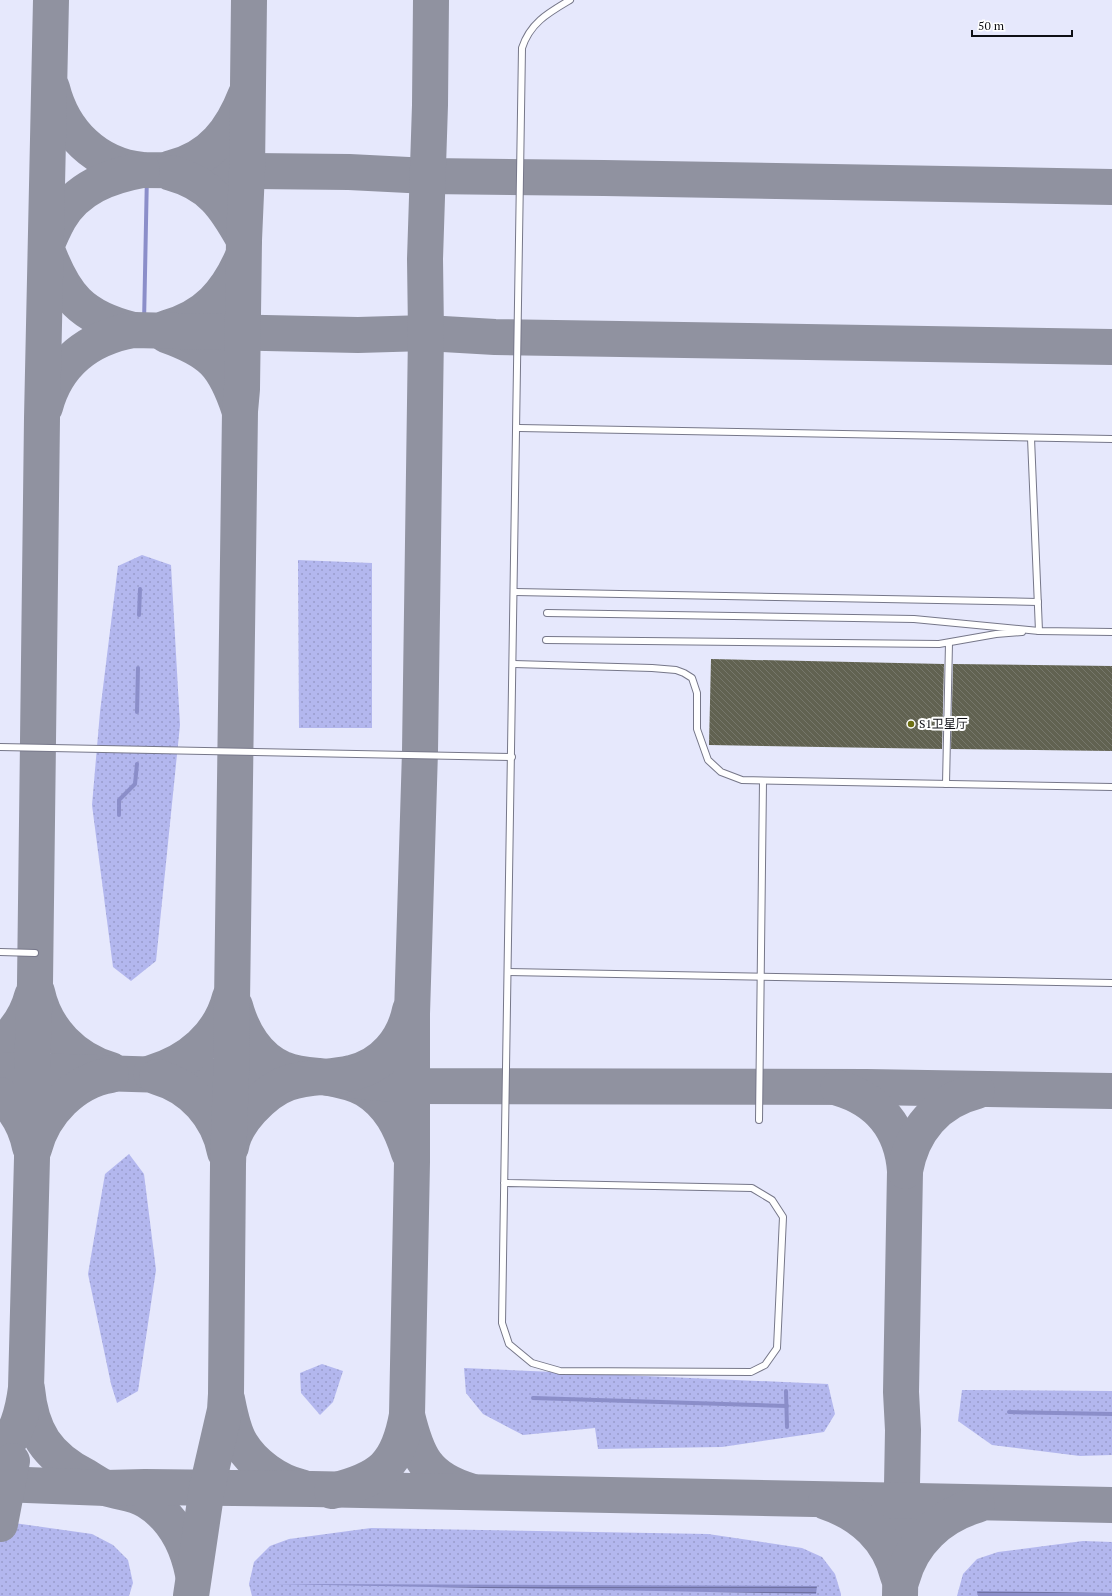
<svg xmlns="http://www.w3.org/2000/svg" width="1112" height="1596" viewBox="0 0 1112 1596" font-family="'PT Serif','Noto Sans SC',serif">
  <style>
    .grass { fill: url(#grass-dots) }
    .water { fill: url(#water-rules) }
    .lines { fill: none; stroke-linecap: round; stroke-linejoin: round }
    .stream { stroke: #8b8ec9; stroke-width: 4 }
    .taxiway { stroke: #9092a0; stroke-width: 36 }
    .building { fill: url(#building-back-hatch) }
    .service-casing { stroke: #767789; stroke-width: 8 }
    .service { stroke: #fff; stroke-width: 6 }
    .poi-dot { fill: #6e7014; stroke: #fff; stroke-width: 1.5 }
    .labels { text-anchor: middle; stroke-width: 4; stroke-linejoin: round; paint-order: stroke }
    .poi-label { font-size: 12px; fill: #0e0f15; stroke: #fff; text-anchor: start }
  </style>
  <defs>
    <pattern id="grass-dots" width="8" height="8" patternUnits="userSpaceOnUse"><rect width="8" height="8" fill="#b3b7ee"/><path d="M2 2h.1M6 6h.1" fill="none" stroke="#999ccb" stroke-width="1.8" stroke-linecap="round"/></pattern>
    <pattern id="water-rules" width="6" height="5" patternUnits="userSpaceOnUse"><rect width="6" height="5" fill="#8b8ec9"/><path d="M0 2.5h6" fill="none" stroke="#7072a2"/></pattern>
    <pattern id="building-back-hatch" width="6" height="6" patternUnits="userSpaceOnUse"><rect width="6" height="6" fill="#616251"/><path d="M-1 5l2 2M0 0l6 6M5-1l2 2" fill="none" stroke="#76776b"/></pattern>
  </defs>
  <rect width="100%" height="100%" fill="#e6e8fc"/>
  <g class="grass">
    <polygon points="142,555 171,565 180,725 156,961 131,981 113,967 92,805 100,712 118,566"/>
    <polygon points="298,560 372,563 372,728 299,728"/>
    <polygon points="129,1154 144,1174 156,1270 138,1391 117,1403 111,1384 88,1274 105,1174"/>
    <polygon points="322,1364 343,1371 333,1402 320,1415 301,1393 300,1373"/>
    <polygon points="464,1368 828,1384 835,1414 824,1432 722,1447 598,1449 595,1428 523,1435 483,1414 466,1393"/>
    <polygon points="962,1390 1112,1391 1112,1455 1080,1456 992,1445 958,1421"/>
    <polygon points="0,1521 92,1534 113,1545 128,1560 133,1583 129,1596 0,1596"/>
    <polygon points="371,1528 708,1534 802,1548 822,1557 835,1574 841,1594 841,1596 252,1596 249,1584 254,1562 270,1546 289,1539"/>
    <polygon points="1083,1541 1112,1542 1112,1596 957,1596 963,1574 977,1559 998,1552"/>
  </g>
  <g class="water">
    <polygon points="272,1584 817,1586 816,1594"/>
    <polygon points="977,1591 1112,1593 1112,1596 978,1596"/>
  </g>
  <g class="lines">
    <g class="stream">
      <polyline points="144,324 147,173"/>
      <polyline points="139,615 140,589"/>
      <polyline points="137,712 138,668"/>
      <polyline points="119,815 119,800 135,784 137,764"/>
      <polyline points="786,1391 787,1427"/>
      <polyline points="533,1398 787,1406"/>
      <polyline points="1009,1412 1112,1414"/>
    </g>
    <g class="taxiway">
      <path d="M52,88C63,132 96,165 142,170L349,172L428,176L604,178L1112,187"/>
      <path d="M171,168C211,159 232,130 246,94"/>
      <path d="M171,173C211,184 225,206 244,240"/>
      <path d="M166,328C206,317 227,293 243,256"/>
      <path d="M133,330C81,317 64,296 46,247C50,237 54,228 59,219C77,188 109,176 142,170"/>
      <path d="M166,335C211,351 224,364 239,409"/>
      <path d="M45,407C57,362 89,338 133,330L358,335L426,333L495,337L1112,347"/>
      <path d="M37,992C45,1030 74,1059 111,1070"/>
      <path d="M235,1006C242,1032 257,1058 283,1069C294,1074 307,1075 319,1076C335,1079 351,1081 365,1089C390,1104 401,1128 409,1153"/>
      <path d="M0,1046C15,1032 27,1016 32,996"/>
      <polyline points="0,1070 231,1077 321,1077 413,1086 867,1087 1112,1091"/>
      <path d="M151,1073C189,1062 220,1036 230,997"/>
      <path d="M157,1077C192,1087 218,1116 225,1152"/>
      <path d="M838,1088C879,1100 902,1128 905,1171L901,1392L903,1430L900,1596"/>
      <path d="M0,1095C15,1108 26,1127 30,1147"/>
      <path d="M231,1147C233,1134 242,1120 251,1110C261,1099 274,1088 288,1083C308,1076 331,1078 351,1073C383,1066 404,1040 410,1010"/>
      <path d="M34,1149C43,1113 74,1081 111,1075"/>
      <path d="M905,1171C912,1131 937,1101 977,1091"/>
      <path d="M27,1389C31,1432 47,1456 85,1476C92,1480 99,1485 106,1488C120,1493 135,1493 147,1501C173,1517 187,1544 193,1574"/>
      <path d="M227,1399C230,1414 233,1431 241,1444C253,1464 278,1482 301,1487"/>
      <path d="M407,1415C417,1456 426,1478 470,1491"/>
      <path d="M0,1453C17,1434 23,1412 26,1388L32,1158V1070L35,983L42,418L51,0"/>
      <polyline points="0,1484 106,1488 145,1487 312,1489 1112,1505"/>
      <path d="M332,1491C381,1479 398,1465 407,1415L412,1162V1014L420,751L426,333L425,259L430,105L431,0"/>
      <path d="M826,1502C862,1514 889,1539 898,1576"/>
      <polyline points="0,1524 12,1461"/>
      <path d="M902,1579C912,1542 940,1516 977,1505"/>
      <polyline points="191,1596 207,1488 225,1410 226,1394 228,1164 231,1077 240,411 242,389 244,240 247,171 249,0"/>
    </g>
  </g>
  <g class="building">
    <polygon points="711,659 944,664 942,749 709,745"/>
    <polygon points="953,664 1112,666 1112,751 951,749"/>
  </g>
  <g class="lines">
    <defs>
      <g id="service">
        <polyline points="519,428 1112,439"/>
        <polyline points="1031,438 1039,631"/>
        <polyline points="515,592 1038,602"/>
        <polyline points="547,613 914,619 1039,631 1112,632"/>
        <polyline points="546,640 939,644 996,634 1022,632"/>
        <polyline points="514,664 652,668 676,670 684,673 692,678 697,693 697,729 708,760 721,772 742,780 1112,787"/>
        <polyline points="0,747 512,757"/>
        <polyline points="946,784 949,643"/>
        <polyline points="0,952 35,953"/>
        <polyline points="508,972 1112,983"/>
        <polyline points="759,1120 763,781"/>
        <path d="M504,1183L752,1188L772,1200L783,1217L777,1348L765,1365L751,1372L560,1371L532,1363L509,1344L502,1323C510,898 518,473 522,48C530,23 548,13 570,0"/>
      </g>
    </defs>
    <use href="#service" class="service-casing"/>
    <use href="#service" class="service"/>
  </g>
  <circle class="poi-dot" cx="911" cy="724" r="4"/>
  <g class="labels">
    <g class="poi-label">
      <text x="919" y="728">S1卫星厅</text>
    </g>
  </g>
  <path d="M972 30v6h100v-6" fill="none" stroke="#0e0f15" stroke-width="2"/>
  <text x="978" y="30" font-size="12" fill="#0e0f15" stroke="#ffffff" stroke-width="3" paint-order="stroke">50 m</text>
</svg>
